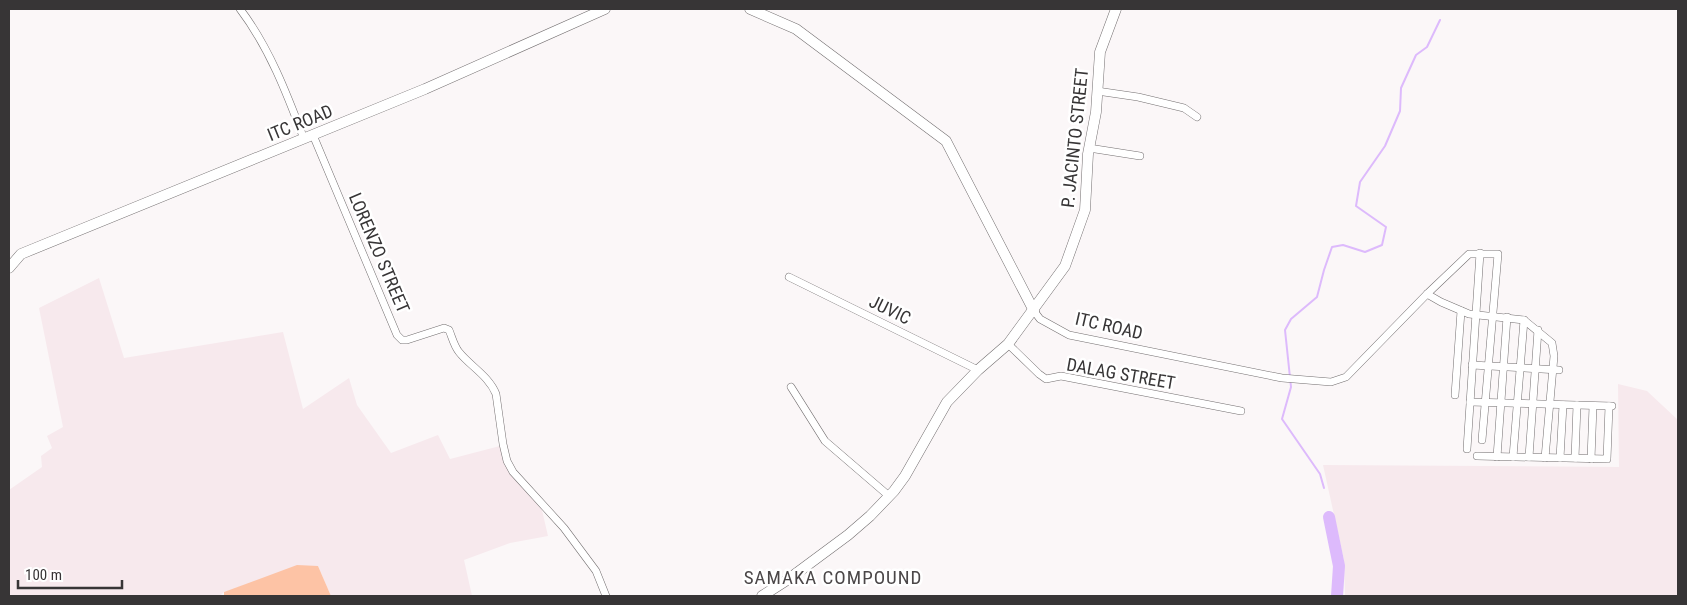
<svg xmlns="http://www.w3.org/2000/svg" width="1687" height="605" viewBox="0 0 1687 605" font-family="'Roboto Condensed',sans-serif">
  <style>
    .built { fill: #f7e9ed }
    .green { fill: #fdc3a5 }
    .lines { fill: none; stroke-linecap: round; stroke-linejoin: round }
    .stream { stroke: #ddbafc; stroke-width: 2 }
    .river { stroke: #ddbafc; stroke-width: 12 }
    .street-casing { stroke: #736f70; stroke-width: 8 }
    .secondary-casing { stroke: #736f70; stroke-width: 11 }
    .street { stroke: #fff; stroke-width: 7 }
    .secondary { stroke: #fff; stroke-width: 10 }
    .labels { text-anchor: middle; stroke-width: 5; stroke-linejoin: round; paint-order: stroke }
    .street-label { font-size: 18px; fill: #373536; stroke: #fff }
    .neighbourhood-label { font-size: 19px; letter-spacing: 1px; fill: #4b4748; stroke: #fff }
  </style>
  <rect width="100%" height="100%" fill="#fbf7f8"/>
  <g class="built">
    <polygon points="99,278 124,358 283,332 303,409 349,378 357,405 391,453 438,435 450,459 500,446 510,474 541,506 548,536 510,543 464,560 472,596 331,596 318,566 224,592 220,596 9,596 9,490 42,467 41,456 52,448 47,436 63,427 39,308"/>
    <polygon points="1618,384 1647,391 1678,420 1678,596 1345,596 1344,560 1323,465 1619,467"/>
  </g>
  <polygon class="green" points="297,565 318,566 331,596 224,596 224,592"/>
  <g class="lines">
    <polyline class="stream" points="1324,488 1320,474 1282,419 1291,387 1285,330 1291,319 1317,297 1324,270 1332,247 1343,245 1365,252 1382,245 1386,227 1356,206 1360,182 1385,146 1400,111 1401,88 1416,55 1427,47 1440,20"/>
    <polyline class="river" points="1329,517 1339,566 1337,596"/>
    <defs>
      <g id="street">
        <path d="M240,9C269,47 287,94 304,139"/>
        <polyline points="1097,91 1138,97 1184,108 1197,117"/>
        <path d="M313,135L397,335L402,340H407L444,328L449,330C452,337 454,346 459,352C470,366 489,376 496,394L503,444L507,461L513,472L564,528L596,571L606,596"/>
        <polyline points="1089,148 1140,156"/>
        <polyline points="789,277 978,370"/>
        <polyline points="1427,294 1441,302 1469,314 1524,320 1552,343 1554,356 1545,458"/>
        <polyline points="1034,311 1040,319 1069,335 1282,378 1331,382 1346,377 1427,294 1469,254 1498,254 1482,440"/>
        <polyline points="1008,344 1039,374 1046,379 1061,376 1241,411"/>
        <polyline points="1472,365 1559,370"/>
        <polyline points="791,387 825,441 889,496"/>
        <polyline points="1455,395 1461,311"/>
        <polyline points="1470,402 1612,406"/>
        <polyline points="1467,449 1480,253"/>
        <polyline points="1477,456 1607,459 1609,406"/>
        <polyline points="1497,457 1507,317"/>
        <polyline points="1513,457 1524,320"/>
        <polyline points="1529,457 1538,330"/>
        <polyline points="1560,458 1563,405"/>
        <polyline points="1575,458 1577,405"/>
        <polyline points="1591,459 1593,406"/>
      </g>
      <g id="secondary">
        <polyline points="750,9 796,29 946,141 1034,311"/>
        <polyline points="9,268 21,254 425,89 605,9"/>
        <polyline points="762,596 790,578 848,535 870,516 894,491 905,476 947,402 978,370 1008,344 1065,266 1085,210 1088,154 1096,112 1100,52 1116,9"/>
      </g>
    </defs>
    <use href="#street" class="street-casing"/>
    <use href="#secondary" class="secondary-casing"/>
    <use href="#street" class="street"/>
    <use href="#secondary" class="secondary"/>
  </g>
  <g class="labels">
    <g class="street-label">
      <text transform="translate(300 123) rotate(-22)" y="6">ITC ROAD</text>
      <text transform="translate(1075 138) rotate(-84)" y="6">P. JACINTO STREET</text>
      <text transform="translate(379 253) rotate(67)" y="6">LORENZO STREET</text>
      <text transform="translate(890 310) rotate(26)" y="6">JUVIC</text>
      <text transform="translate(1109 326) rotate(13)" y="6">ITC ROAD</text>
      <text transform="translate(1121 374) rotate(10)" y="6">DALAG STREET</text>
    </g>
    <g class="neighbourhood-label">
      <text x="833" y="584">SAMAKA COMPOUND</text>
    </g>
  </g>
  <rect width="1687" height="605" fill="none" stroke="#373536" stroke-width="20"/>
  <path d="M18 580v8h104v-8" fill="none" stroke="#373536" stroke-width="2.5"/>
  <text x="25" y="580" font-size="15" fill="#373536" stroke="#ffffff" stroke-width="4" paint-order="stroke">100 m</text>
</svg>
